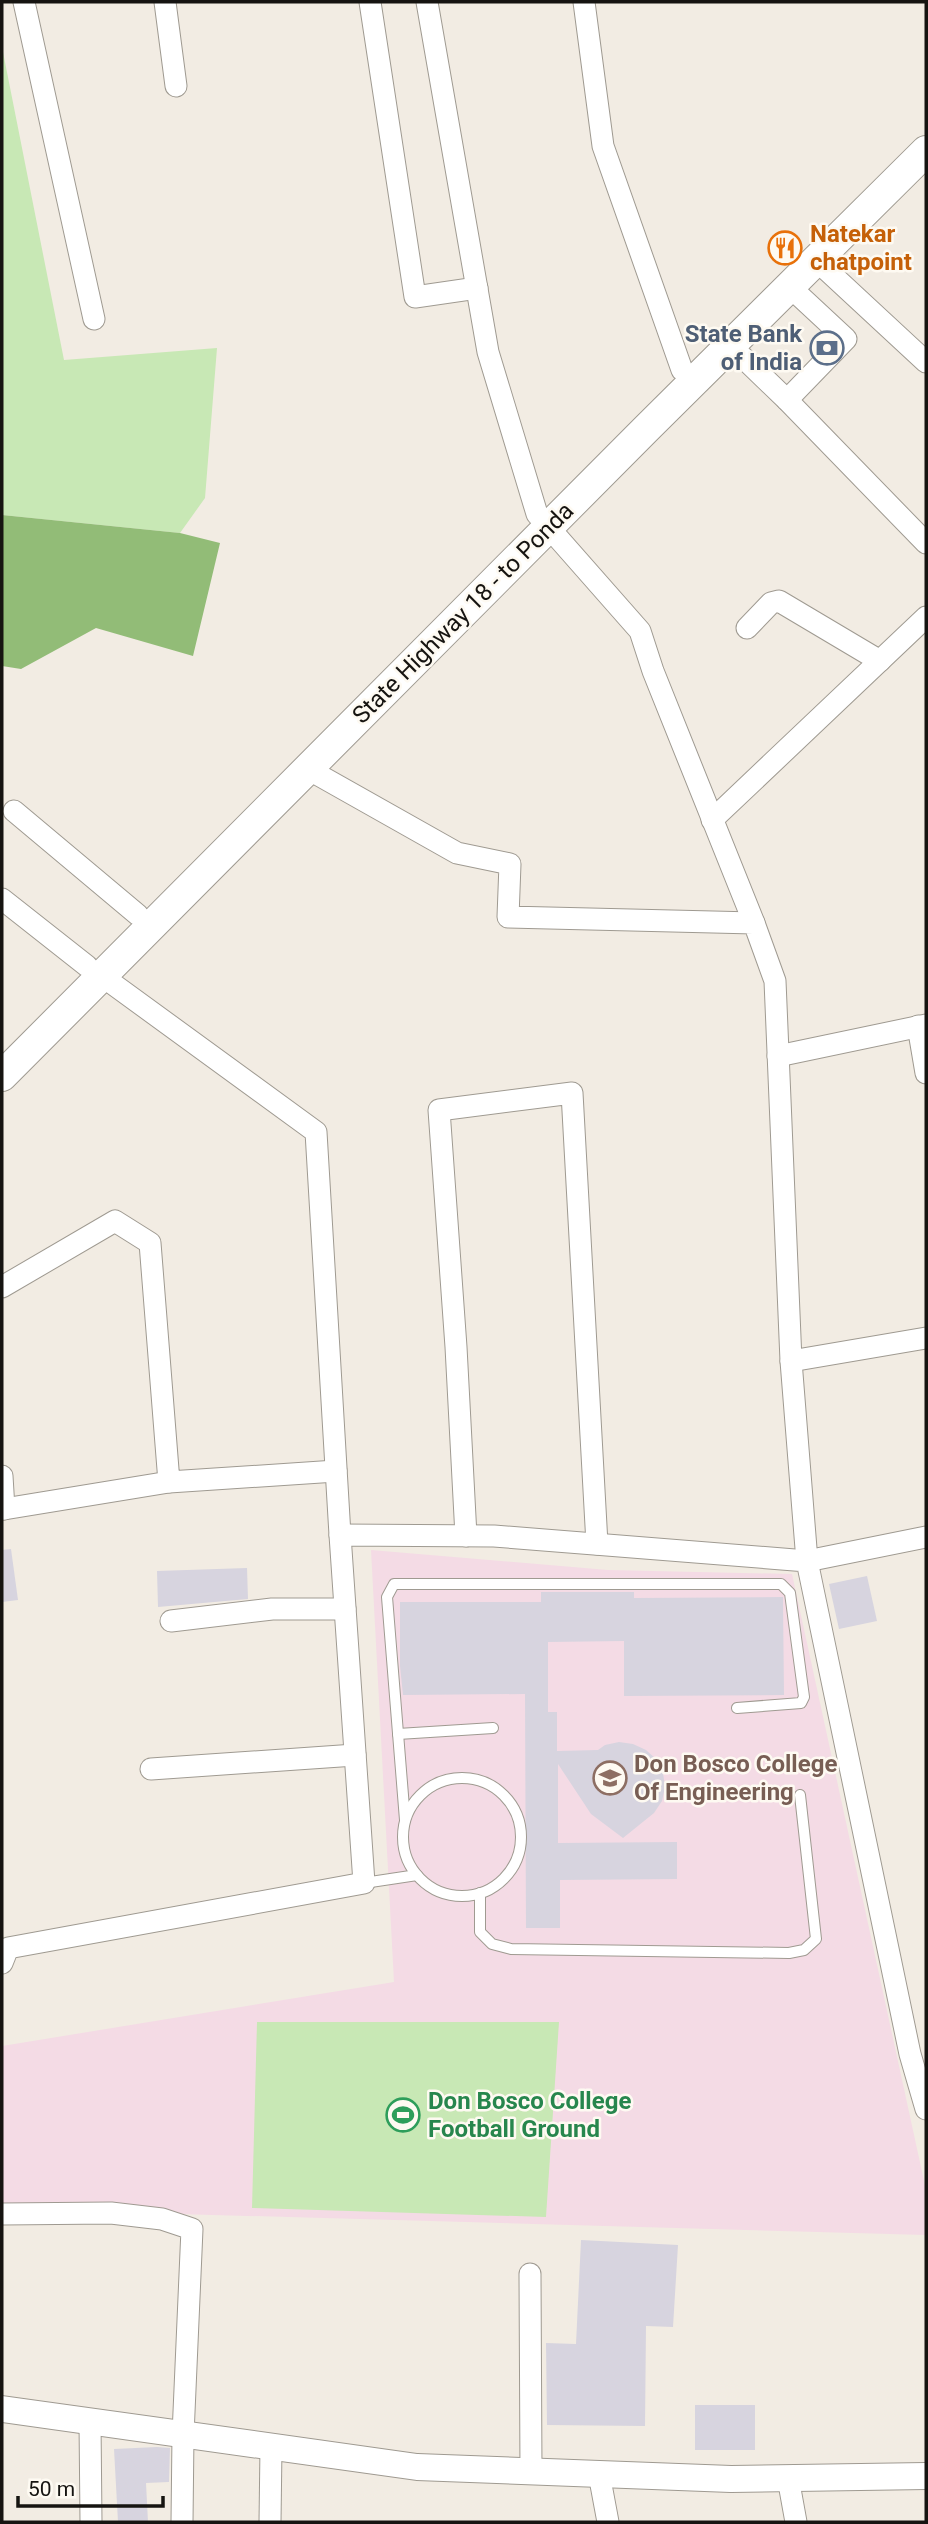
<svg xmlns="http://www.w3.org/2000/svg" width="928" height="2524" viewBox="0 0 928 2524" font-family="Roboto,sans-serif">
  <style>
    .education { fill: #f4dbe5 }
    .green { fill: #c8e8b5 }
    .forest { fill: #92bc77 }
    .building { fill: #d7d4df }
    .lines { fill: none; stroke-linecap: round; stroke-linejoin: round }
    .service-casing { stroke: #9f9a91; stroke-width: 12 }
    .minor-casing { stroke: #9f9a91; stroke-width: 23 }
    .tertiary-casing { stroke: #9f9a91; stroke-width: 28 }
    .secondary-casing { stroke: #9f9a91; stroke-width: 32 }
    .service { stroke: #fff; stroke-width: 10 }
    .minor { stroke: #fff; stroke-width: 21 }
    .tertiary { stroke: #fff; stroke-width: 26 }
    .secondary { stroke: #fff; stroke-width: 30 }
    .labels { text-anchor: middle; stroke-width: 5; stroke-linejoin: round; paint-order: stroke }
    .food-label { font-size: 24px; font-weight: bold; fill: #c56008; stroke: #fefaf2; text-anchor: start }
    .service-label { font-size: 24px; font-weight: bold; fill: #4e5e75; stroke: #fefaf2; text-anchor: end }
    .street-label { font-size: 24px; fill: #161411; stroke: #fefaf2 }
    .education-label { font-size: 24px; font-weight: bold; fill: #785e54; stroke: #fefaf2; text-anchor: start }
    .leisure-label { font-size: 24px; font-weight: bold; fill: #27864d; stroke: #fefaf2; text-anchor: start }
  </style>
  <rect width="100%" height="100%" fill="#f2ece3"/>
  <polygon class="education" points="371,1550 608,1570 792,1574 926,2190 926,2235 2,2209 2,2046 394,1982"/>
  <g class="green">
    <polygon points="2,47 64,360 217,348 205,498 180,533 2,515"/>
    <polygon points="257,2022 559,2022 546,2217 252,2208"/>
  </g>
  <polygon class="forest" points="2,515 180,533 220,543 193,656 96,628 21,669 2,666"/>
  <g class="building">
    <polygon points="11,1549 18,1600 2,1602 2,1550"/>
    <polygon points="247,1568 248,1599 158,1607 157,1571"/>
    <polygon points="867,1576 877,1621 839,1629 829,1584"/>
    <polygon points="541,1592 634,1592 634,1598 783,1597 783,1602 784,1695 624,1696 624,1641 548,1642 548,1712 557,1712 557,1751 598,1750 605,1745 619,1742 633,1744 646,1750 657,1760 663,1773 665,1787 662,1801 654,1813 623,1838 591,1814 558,1764 558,1843 677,1842 677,1879 560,1880 560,1928 526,1928 525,1694 403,1695 400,1666 400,1602 541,1602"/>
    <polygon points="581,2240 678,2245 673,2327 646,2326 645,2426 547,2425 546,2343 576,2344"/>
    <rect x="695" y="2405" width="60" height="45"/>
    <polygon points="157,2447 170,2448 169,2482 146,2483 148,2522 118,2522 114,2449"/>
  </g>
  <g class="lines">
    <defs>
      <g id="service">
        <polyline points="398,1734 493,1728"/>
        <circle cx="462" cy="1837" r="59"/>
        <polyline points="405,1820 387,1597 394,1584 781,1584 790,1593 804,1697 801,1703 737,1708"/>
        <polyline points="364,1883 417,1875"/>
        <polyline points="480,1893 480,1932 492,1944 511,1949 789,1953 804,1950 816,1939 800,1795"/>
      </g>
      <g id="minor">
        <polyline points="24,2 94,319"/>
        <polyline points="165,2 176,86"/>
        <polyline points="370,2 415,297 477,288"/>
        <polyline points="427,2 488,352 537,514 640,631 653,671 754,923"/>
        <polyline points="584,2 603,146 682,370"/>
        <polyline points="816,260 926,362"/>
        <polyline points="730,345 787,400 846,339 789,286"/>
        <polyline points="787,400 926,543"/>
        <polyline points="747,628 771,603 779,601 880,661"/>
        <polyline points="308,769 457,853 510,864 508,917 754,923 775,981 791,1361 926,1338"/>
        <polyline points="14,811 138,915"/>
        <polyline points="712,820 926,617"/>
        <polyline points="2,899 87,966"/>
        <polyline points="102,976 316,1132 340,1535"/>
        <polyline points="918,1026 926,1073"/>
        <polyline points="778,1056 926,1025"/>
        <polyline points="2,1287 115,1221 150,1243 169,1482 336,1471"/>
        <polyline points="791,1361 807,1561 926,1537"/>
        <polyline points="2,1476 4,1509 2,1509"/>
        <polyline points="4,1509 169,1482"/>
        <polyline points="466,1536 456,1347 439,1110 572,1093 597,1544"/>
        <polyline points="171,1621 272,1609 345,1609"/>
        <polyline points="151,1769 355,1755"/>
        <polyline points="2,1963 8,1948 364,1883 340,1535 494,1536 807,1561 910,2054 926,2109"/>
        <polyline points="2,2214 111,2213 162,2219 192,2229 183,2435 182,2522"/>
        <polyline points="530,2274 531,2472"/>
        <polyline points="90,2422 91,2522"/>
        <polyline points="599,2474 608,2522"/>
        <polyline points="788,2478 796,2522"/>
        <polyline points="270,2522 271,2447"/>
      </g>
      <polyline id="tertiary" points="2,2409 417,2467 731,2479 926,2476"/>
      <polyline id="secondary" points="2,1076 646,429 926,151"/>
    </defs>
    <use href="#service" class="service-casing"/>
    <use href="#minor" class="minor-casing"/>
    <use href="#tertiary" class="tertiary-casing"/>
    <use href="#secondary" class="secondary-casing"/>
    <use href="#service" class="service"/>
    <use href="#minor" class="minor"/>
    <use href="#tertiary" class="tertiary"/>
    <use href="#secondary" class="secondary"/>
  </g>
  <defs>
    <symbol id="restaurant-ring" viewBox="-11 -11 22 22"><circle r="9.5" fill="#fefaf2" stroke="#e8710a" stroke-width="1.5"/><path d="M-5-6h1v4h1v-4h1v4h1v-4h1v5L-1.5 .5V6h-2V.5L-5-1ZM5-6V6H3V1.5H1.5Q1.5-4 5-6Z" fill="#e8710a"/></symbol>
    <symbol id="bank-ring" viewBox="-11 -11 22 22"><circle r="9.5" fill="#fefaf2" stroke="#5c6f8a" stroke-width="1.5"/><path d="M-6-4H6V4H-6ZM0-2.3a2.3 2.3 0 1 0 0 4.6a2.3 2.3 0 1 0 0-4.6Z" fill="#5c6f8a"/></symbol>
    <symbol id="university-ring" viewBox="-11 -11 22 22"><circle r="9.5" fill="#fefaf2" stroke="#8d6e63" stroke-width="1.5"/><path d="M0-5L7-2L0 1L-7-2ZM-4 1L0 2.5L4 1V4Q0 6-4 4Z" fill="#8d6e63"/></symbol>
    <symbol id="stadium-ring" viewBox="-11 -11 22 22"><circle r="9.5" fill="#fefaf2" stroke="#2e9e5b" stroke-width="1.5"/><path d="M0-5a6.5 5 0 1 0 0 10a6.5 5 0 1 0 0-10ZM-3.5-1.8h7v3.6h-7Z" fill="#2e9e5b"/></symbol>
  </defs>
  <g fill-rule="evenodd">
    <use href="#restaurant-ring" x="766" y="229" width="38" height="38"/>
    <use href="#bank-ring" x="808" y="329" width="38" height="38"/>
    <use href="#university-ring" x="591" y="1759" width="38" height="38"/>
    <use href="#stadium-ring" x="384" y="2096" width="38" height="38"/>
  </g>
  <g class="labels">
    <g class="food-label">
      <text x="810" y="242">Natekar<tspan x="810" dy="28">chatpoint</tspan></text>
    </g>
    <g class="service-label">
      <text x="802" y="342">State Bank<tspan x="802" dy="28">of India</tspan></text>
    </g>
    <g class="street-label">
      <text transform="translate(463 613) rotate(-45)" y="8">State Highway 18 - to Ponda</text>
    </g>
    <g class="education-label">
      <text x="634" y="1772">Don Bosco College<tspan x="634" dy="28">Of Engineering</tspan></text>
    </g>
    <g class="leisure-label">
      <text x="428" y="2109">Don Bosco College<tspan x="428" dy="28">Football Ground</tspan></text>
    </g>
  </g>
  <rect width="928" height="2524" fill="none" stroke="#161411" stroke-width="7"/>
  <path d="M18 2496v10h145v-10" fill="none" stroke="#161411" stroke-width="3.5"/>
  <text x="28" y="2496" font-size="21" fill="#161411" stroke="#fefaf2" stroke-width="5" paint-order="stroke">50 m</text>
</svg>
